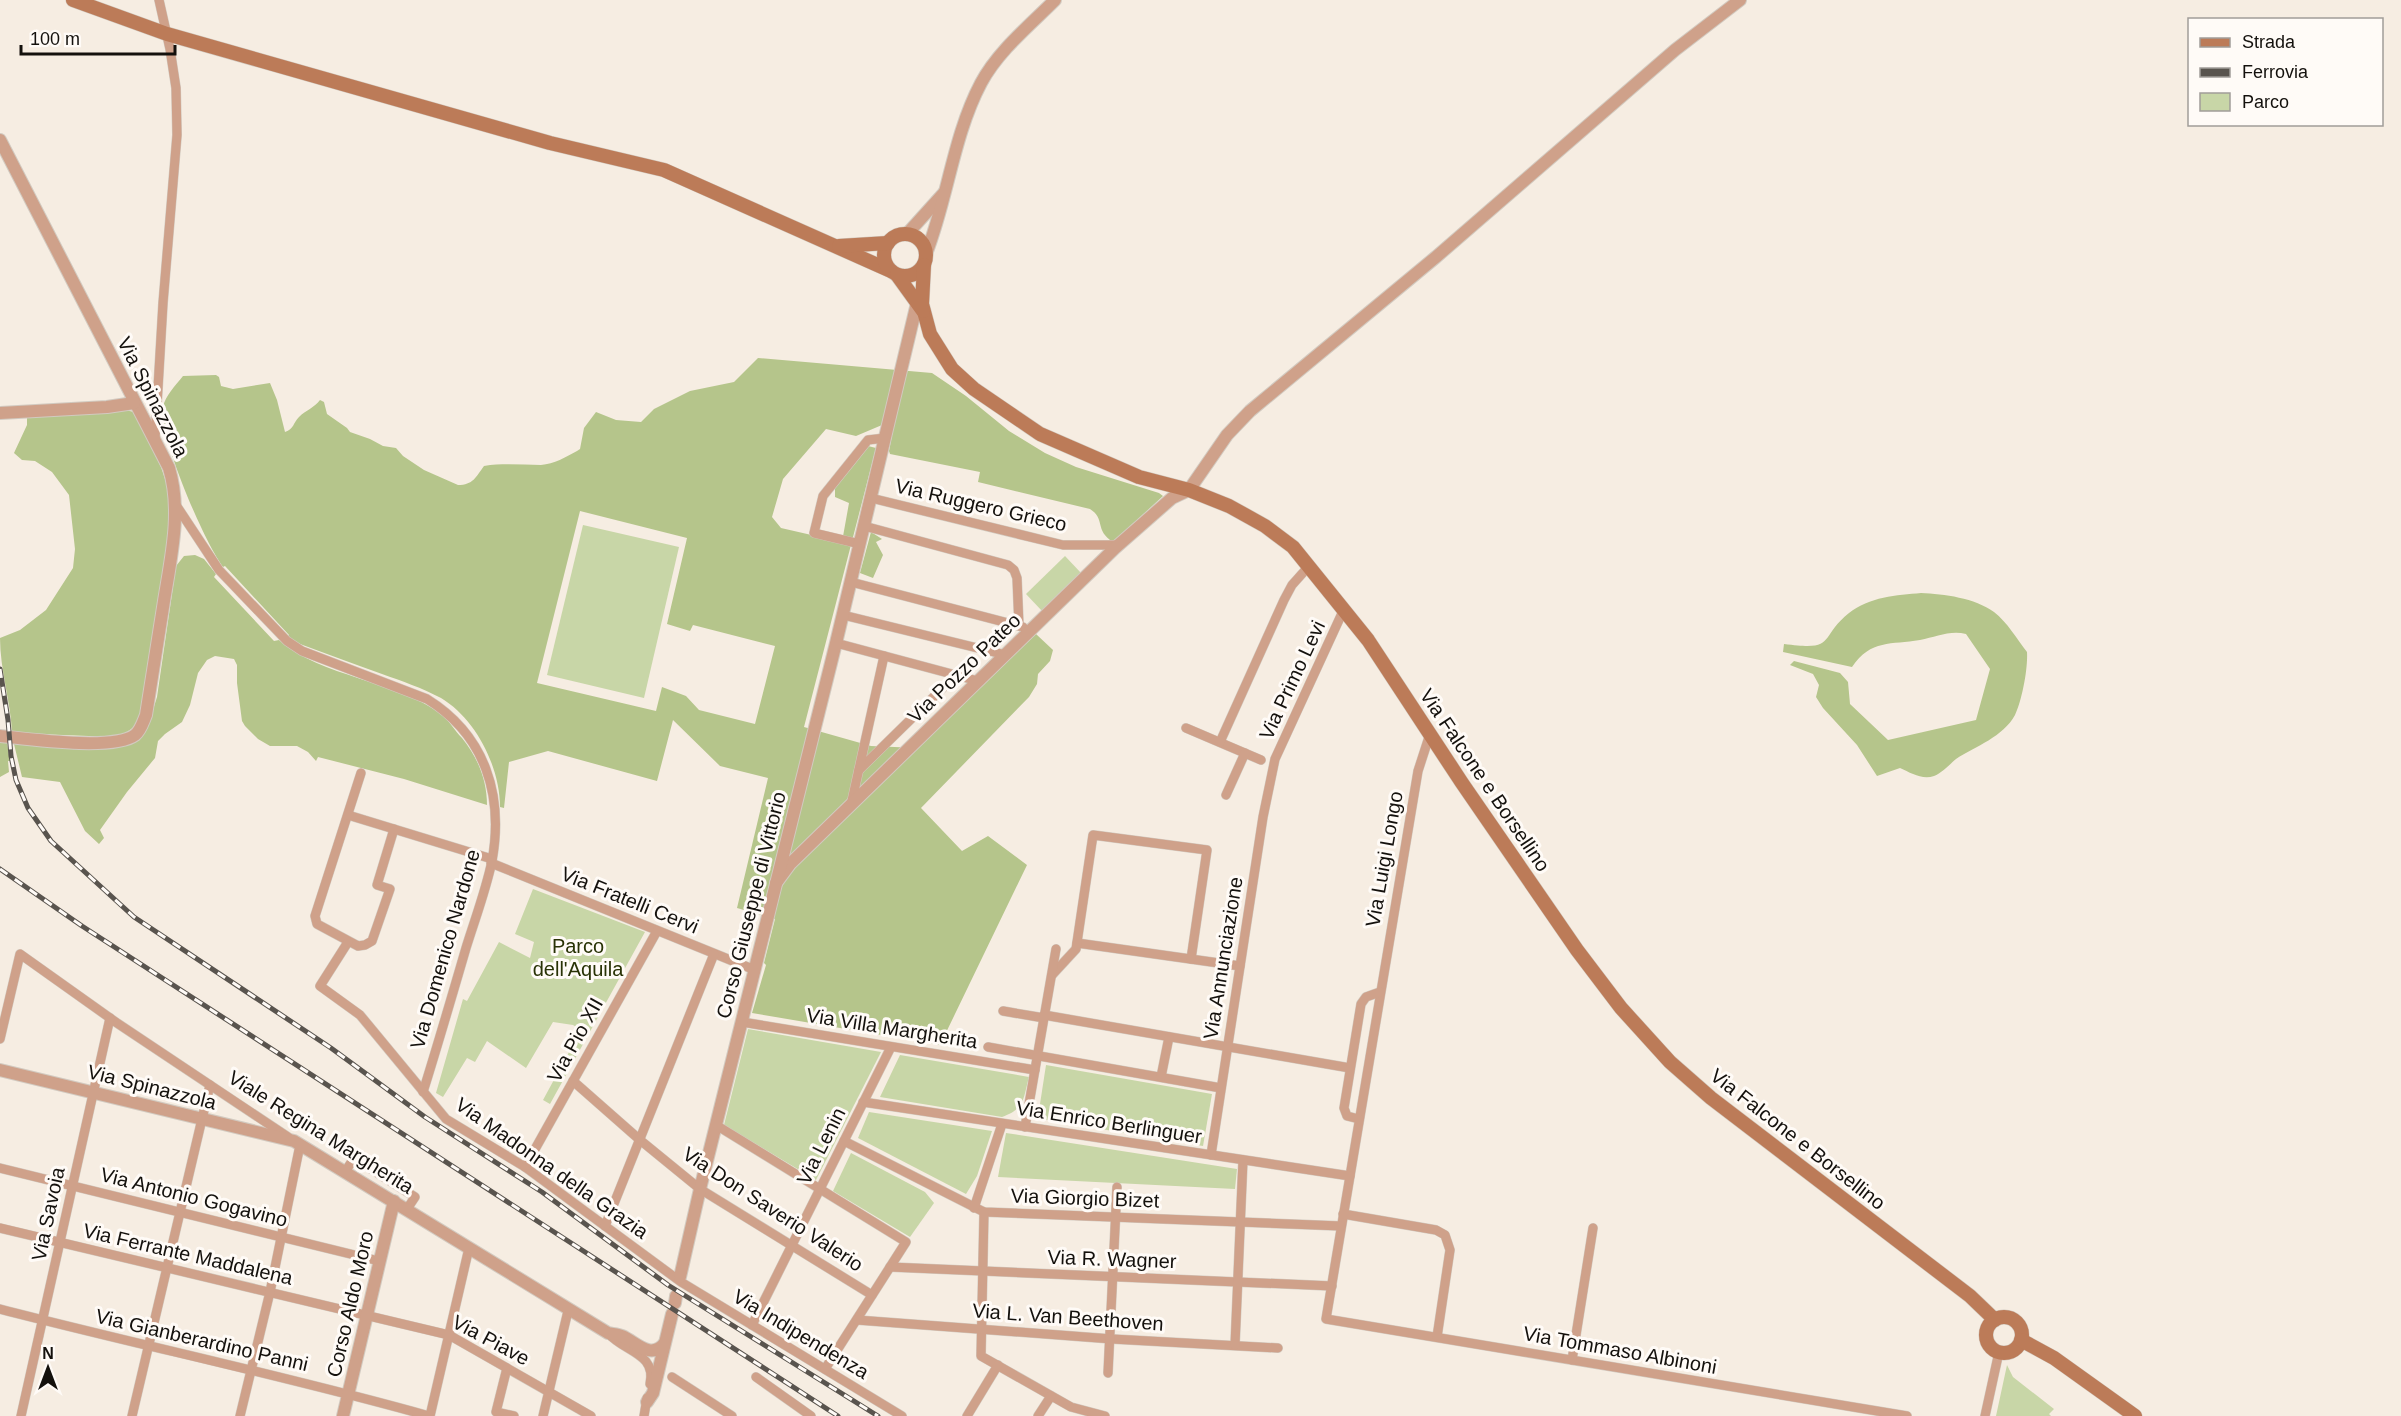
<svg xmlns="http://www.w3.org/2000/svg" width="2401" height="1416" viewBox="0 0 2401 1416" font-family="Helvetica,sans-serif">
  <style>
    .green { fill: #c8d6a7 }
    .forest { fill: #b5c58b; fill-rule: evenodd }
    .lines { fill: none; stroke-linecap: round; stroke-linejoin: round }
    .minor-casing { stroke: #d2cac0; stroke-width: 10 }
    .tertiary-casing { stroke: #d2cac0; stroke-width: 14 }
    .secondary-casing { stroke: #d2cac0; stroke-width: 15 }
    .minor { stroke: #cfa18a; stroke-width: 9 }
    .tertiary { stroke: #cfa18a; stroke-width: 12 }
    .secondary { stroke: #bc7b58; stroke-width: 14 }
    .rail-casing { stroke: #59544e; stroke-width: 5 }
    .rail { stroke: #fffbf7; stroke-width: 3; stroke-dasharray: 9; stroke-linecap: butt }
    .labels { text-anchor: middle; stroke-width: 6; stroke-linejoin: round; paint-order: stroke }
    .street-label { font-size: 20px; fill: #14110d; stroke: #fffbf7 }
    .park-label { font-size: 20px; fill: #293306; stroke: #fffbf7 }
  </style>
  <rect width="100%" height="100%" fill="#f6ede2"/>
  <g class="green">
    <polygon points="583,525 679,547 644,698 547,675"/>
    <polygon points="1065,556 1081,573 1042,611 1026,594"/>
    <polygon points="533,889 645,932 550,1104 543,1100 581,1030 573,1025 553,1022 526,1068 487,1041 475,1062 467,1058 443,1097 436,1093 463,999 467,1001 499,942 530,958 534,942 515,934"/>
    <polygon points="748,1029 881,1052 816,1180 724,1125"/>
    <path d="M900,1055L1029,1077C1023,1099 1025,1109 1002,1117L880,1097Z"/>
    <polygon points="1046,1065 1212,1094 1203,1146 1041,1119 1038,1117"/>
    <polygon points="869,1112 992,1131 977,1176 966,1194 858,1138"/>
    <polygon points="1006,1133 1237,1169 1235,1189 998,1177"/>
    <polygon points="851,1153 925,1192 934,1203 910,1237 833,1191"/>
    <polygon points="2007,1365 2013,1377 2054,1409 2049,1414 2051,1416 1996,1416"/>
  </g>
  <g class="forest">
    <path d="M758,358L932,373L966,396L1009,431L1045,453L1076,467L1159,493L1163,496L1113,542C1094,530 1106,519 1090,509L978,482L980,472L890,454L889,451L893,430L882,425L856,436L826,429L783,479L772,517L781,528L842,542L849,503L835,497V485L868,446L876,448L804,727L871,746L918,748L1036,634L1053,650L1050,661L1038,674L1037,684L1029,697L921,808L962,851L988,836L1027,865L940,1045L752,1013L766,965L764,963L775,919L737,908L768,778L720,766L673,720L657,781L548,751L509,762L504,808L500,807C500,767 476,719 441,698C422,688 402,681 382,674C354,664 327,654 300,644L287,637L289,635L225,566L223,567C204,541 159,438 163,407C165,396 176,385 183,376L216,375L219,377L221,386L233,389L270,383L277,400L285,432C294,429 293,423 299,417C306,410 314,408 320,400L324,402L327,414L347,428L350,432L370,439L383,446L396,448L403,456L424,470L458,485C473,485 476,477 484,466C503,463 522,465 541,465C554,464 566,457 577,451L580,449L584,428L596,412L616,420L641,422L654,409L690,391L734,382ZM580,511L687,538L667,624L690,631L693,625L775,646L755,724L699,710L686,696L662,687L656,711L537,683Z"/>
    <path d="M125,410L134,412L161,467L168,488L170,522L143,711C136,727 131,732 114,737L12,733C11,703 0,670 0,638L20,630L46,610L73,568L75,549L69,495L52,472L35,461L22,460L14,453L27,425V416Z"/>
    <polygon points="871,532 882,539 876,542 883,555 873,578 860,573"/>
    <path d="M195,555L204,559L216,574L214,577L274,641L279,640C323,678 393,679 441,714C449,720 455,731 462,738C478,758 487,780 487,805L404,779L318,757L316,761L308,752L297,746H270L258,739L245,726L242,721L237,683V665L234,659L215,656L207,660L198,673L190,705L182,722L165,734L158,741L155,758L127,792L100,830L104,838L99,844L85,831L60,782L22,777L14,744L104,748L125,745L140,739L147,729L157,697L176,566L184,556Z"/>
    <path d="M1921,593C1944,594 1975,598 1994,612C2007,622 2017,639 2027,652C2028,669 2022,700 2015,715C2003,737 1976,746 1956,759C1950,764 1942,773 1934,776C1922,780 1911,773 1900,768L1877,776L1857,745L1823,708L1816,697L1819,685L1813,674L1790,665L1794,661L1840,673L1848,682L1850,704L1888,740L1976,720L1990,669L1966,634C1950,630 1936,637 1920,640C1891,645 1871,639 1852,667L1783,652L1784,644C1838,651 1817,639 1849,613C1869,597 1897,595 1921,593Z"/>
    <polygon points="0,743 7,743 10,761 8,761 9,772 0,777"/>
  </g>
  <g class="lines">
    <defs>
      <g id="minor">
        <polyline points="155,439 163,303 177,135 176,88 170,49 159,0"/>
        <polyline points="871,498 1063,545 1118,545"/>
        <path d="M176,505L219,570L287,641L302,651L427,699C485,735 504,795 492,861C486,890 475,919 466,948C452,996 438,1044 423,1092"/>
        <polyline points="864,526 1008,565 1014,570 1017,578 1019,626"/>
        <polyline points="860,544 814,533 823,496 868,440 885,438"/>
        <polyline points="851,582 1023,627"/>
        <polyline points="843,615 1006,655"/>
        <polyline points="836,643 978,681"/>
        <polyline points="1186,728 1261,760"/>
        <polyline points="1430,734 1418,771 1326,1319 1907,1416"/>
        <polyline points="1220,742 1284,600 1292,585 1309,566"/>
        <polyline points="859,770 956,675"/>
        <polyline points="361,773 315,916 317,924 358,946 365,945 372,941 390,889 377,885 394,829"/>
        <polyline points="1226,795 1245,753"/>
        <polyline points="851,805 884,656"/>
        <polyline points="348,815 492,859"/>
        <polyline points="491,863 755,970"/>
        <polyline points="348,942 320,986 360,1015 446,1119 525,1167 681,1282 902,1416"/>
        <polyline points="1077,943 1240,966"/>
        <polyline points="1052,975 1076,949 1093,835 1207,850 1191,959"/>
        <polyline points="1003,1011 1044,1018"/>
        <polyline points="1044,1015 1350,1068"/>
        <polyline points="742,1022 1035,1070"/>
        <polyline points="0,1039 20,954 117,1023 288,1137"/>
        <polyline points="988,1047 1221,1088"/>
        <polyline points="1161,1077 1169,1037"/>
        <polyline points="573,1081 640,1140 700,1189 872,1295"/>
        <polyline points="863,1102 1350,1176"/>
        <polyline points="1359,1119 1347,1116 1344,1108 1361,1004 1366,997 1380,992"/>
        <polyline points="716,1125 906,1242 825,1369"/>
        <polyline points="1025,1127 1056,949"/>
        <polyline points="844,1141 984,1212 1341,1226"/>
        <polyline points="1211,1155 1263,817 1275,759 1344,609"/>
        <polyline points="525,1167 657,931"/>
        <polyline points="0,1168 379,1261"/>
        <polyline points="345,1172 354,1158 415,1197 407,1209"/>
        <polyline points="974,1208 1002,1124"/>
        <polyline points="984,1212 981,1356 1071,1407 1105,1416"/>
        <polyline points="1343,1214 1436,1230 1445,1235 1450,1250 1437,1337"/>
        <polyline points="605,1226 714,954"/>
        <polyline points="0,1228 449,1335 591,1416"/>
        <polyline points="890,1267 1332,1286"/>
        <path d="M0,1309C143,1346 287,1376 429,1416"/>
        <polyline points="857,1320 1112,1339 1278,1348"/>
        <polyline points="752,1325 891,1047"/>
        <path d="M608,1333C624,1352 657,1353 650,1384"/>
        <polyline points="1235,1345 1243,1160"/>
        <polyline points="1572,1360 1593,1228"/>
        <polyline points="507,1368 496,1412 514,1416"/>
        <polyline points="1108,1373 1117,1187"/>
        <polyline points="672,1377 732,1416"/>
        <polyline points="756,1377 811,1416"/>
        <polyline points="21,1416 110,1018"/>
        <polyline points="132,1416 210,1085"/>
        <polyline points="240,1416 270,1292 300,1145"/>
        <polyline points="430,1416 469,1248"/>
        <polyline points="543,1416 568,1311"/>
        <polyline points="644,1416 647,1398"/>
        <polyline points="967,1416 998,1365"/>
        <polyline points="1038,1416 1051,1396"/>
        <polyline points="1985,1416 1999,1352"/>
      </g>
      <g id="tertiary">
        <path d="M0,140L169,468C182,511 171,557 164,601C158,639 152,677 146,715C143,722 141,730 135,735C113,751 29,739 0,736"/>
        <polyline points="907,234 944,193"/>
        <path d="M926,254C948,198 953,136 981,83C998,51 1030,25 1055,0"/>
        <polyline points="0,413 107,407 134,403"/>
        <polyline points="776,883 790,864 1115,548 1172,498 1189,490 1227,435 1250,411 1436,257 1675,50 1740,0"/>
        <path d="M0,1070L294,1141L608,1333C612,1334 618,1334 622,1336C636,1342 650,1360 664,1344"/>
        <polyline points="680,1277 700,1189 836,643 917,303"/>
        <polyline points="675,1303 676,1296"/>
        <polyline points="647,1402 653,1393 672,1314"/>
        <polyline points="343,1416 394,1201"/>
      </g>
      <g id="secondary">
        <polyline points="73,0 167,34 550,143 664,170 891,271"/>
        <circle cx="905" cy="255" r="21"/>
        <polyline points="839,246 888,243"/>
        <polyline points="924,265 922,304 930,334 952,369 974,389 1040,434 1139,477 1189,490 1229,506 1265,526 1293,547 1368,640 1462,783 1577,950 1621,1008 1670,1062 1711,1098 1970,1296 1995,1320"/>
        <polyline points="897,275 923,311"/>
        <circle cx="2004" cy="1335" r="18"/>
        <polyline points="2021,1340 2054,1358 2135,1416"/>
      </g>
    </defs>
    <use href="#minor" class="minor-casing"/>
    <use href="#tertiary" class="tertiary-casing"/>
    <use href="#secondary" class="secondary-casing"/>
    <use href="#minor" class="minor"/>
    <use href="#tertiary" class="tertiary"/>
    <use href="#secondary" class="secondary"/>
    <defs>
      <g id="rail">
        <polyline points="0,669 8,720 11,756 16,780 28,808 51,841 134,917 331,1048 425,1117 542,1192 668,1285 878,1416"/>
        <polyline points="0,869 82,926 838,1416"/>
      </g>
    </defs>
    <use href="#rail" class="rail-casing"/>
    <use href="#rail" class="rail"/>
  </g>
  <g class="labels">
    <g class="street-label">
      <text transform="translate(153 397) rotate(63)" y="7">Via Spinazzola</text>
      <text transform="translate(981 505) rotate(13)" y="7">Via Ruggero Grieco</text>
      <text transform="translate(964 668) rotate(-44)" y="7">Via Pozzo Pateo</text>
      <text transform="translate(1292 680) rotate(-65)" y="7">Via Primo Levi</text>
      <text transform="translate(1485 780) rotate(56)" y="7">Via Falcone e Borsellino</text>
      <text transform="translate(1384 859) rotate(-80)" y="7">Via Luigi Longo</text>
      <text transform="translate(630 900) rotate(22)" y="7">Via Fratelli Cervi</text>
      <text transform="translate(751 905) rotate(-76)" y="7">Corso Giuseppe di Vittorio</text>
      <text transform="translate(445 949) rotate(-74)" y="7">Via Domenico Nardone</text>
      <text transform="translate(1223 958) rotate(-81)" y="7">Via Annunciazione</text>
      <text transform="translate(892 1028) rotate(9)" y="7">Via Villa Margherita</text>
      <text transform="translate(575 1040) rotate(-61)" y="7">Via Pio XII</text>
      <text transform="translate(152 1087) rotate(14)" y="7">Via Spinazzola</text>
      <text transform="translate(1109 1122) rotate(9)" y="7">Via Enrico Berlinguer</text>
      <text transform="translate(321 1132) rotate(32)" y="7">Viale Regina Margherita</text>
      <text transform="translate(1798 1139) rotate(38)" y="7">Via Falcone e Borsellino</text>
      <text transform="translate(821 1146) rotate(-63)" y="7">Via Lenin</text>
      <text transform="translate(552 1168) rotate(35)" y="7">Via Madonna della Grazia</text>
      <text transform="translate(194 1197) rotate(14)" y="7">Via Antonio Gogavino</text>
      <text transform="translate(1085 1198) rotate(2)" y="7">Via Giorgio Bizet</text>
      <text transform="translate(773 1209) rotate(33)" y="7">Via Don Saverio Valerio</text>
      <text transform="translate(48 1214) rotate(-78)" y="7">Via Savoia</text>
      <text transform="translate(188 1254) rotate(13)" y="7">Via Ferrante Maddalena</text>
      <text transform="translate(1112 1259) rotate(2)" y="7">Via R. Wagner</text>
      <text transform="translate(350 1304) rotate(-77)" y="7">Corso Aldo Moro</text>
      <text transform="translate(1068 1317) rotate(4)" y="7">Via L. Van Beethoven</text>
      <text transform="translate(801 1334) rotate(31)" y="7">Via Indipendenza</text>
      <text transform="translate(202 1340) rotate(13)" y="7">Via Gianberardino Panni</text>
      <text transform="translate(491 1340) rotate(28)" y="7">Via Piave</text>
      <text transform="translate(1620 1350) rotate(10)" y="7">Via Tommaso Albinoni</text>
    </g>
    <g class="park-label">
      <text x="578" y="953">Parco<tspan x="578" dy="23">dell'Aquila</tspan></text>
    </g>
  </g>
  <rect x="2188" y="18" width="195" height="108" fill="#fffbf7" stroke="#a19d99" stroke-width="1.5"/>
  <rect x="2200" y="38" width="30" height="9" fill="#bc7b58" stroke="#a19d99" stroke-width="1.5"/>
  <text x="2242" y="48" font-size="18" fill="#14110d">Strada</text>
  <rect x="2200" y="68" width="30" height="9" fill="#59544e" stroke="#a19d99" stroke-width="1.5"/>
  <text x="2242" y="78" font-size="18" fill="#14110d">Ferrovia</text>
  <rect x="2200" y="93" width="30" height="18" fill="#c8d6a7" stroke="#a19d99" stroke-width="1.5"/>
  <text x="2242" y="108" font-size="18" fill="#14110d">Parco</text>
  <g transform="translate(48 1368)" stroke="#fffbf7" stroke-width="4.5" paint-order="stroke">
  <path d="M0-4.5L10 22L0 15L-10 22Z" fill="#14110d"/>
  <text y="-9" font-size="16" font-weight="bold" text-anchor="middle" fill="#14110d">N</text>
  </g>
  <path d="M21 45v9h154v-9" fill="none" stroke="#14110d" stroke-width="3"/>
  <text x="30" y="45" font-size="18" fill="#14110d" stroke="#fffbf7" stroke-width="4.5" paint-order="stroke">100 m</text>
</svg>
